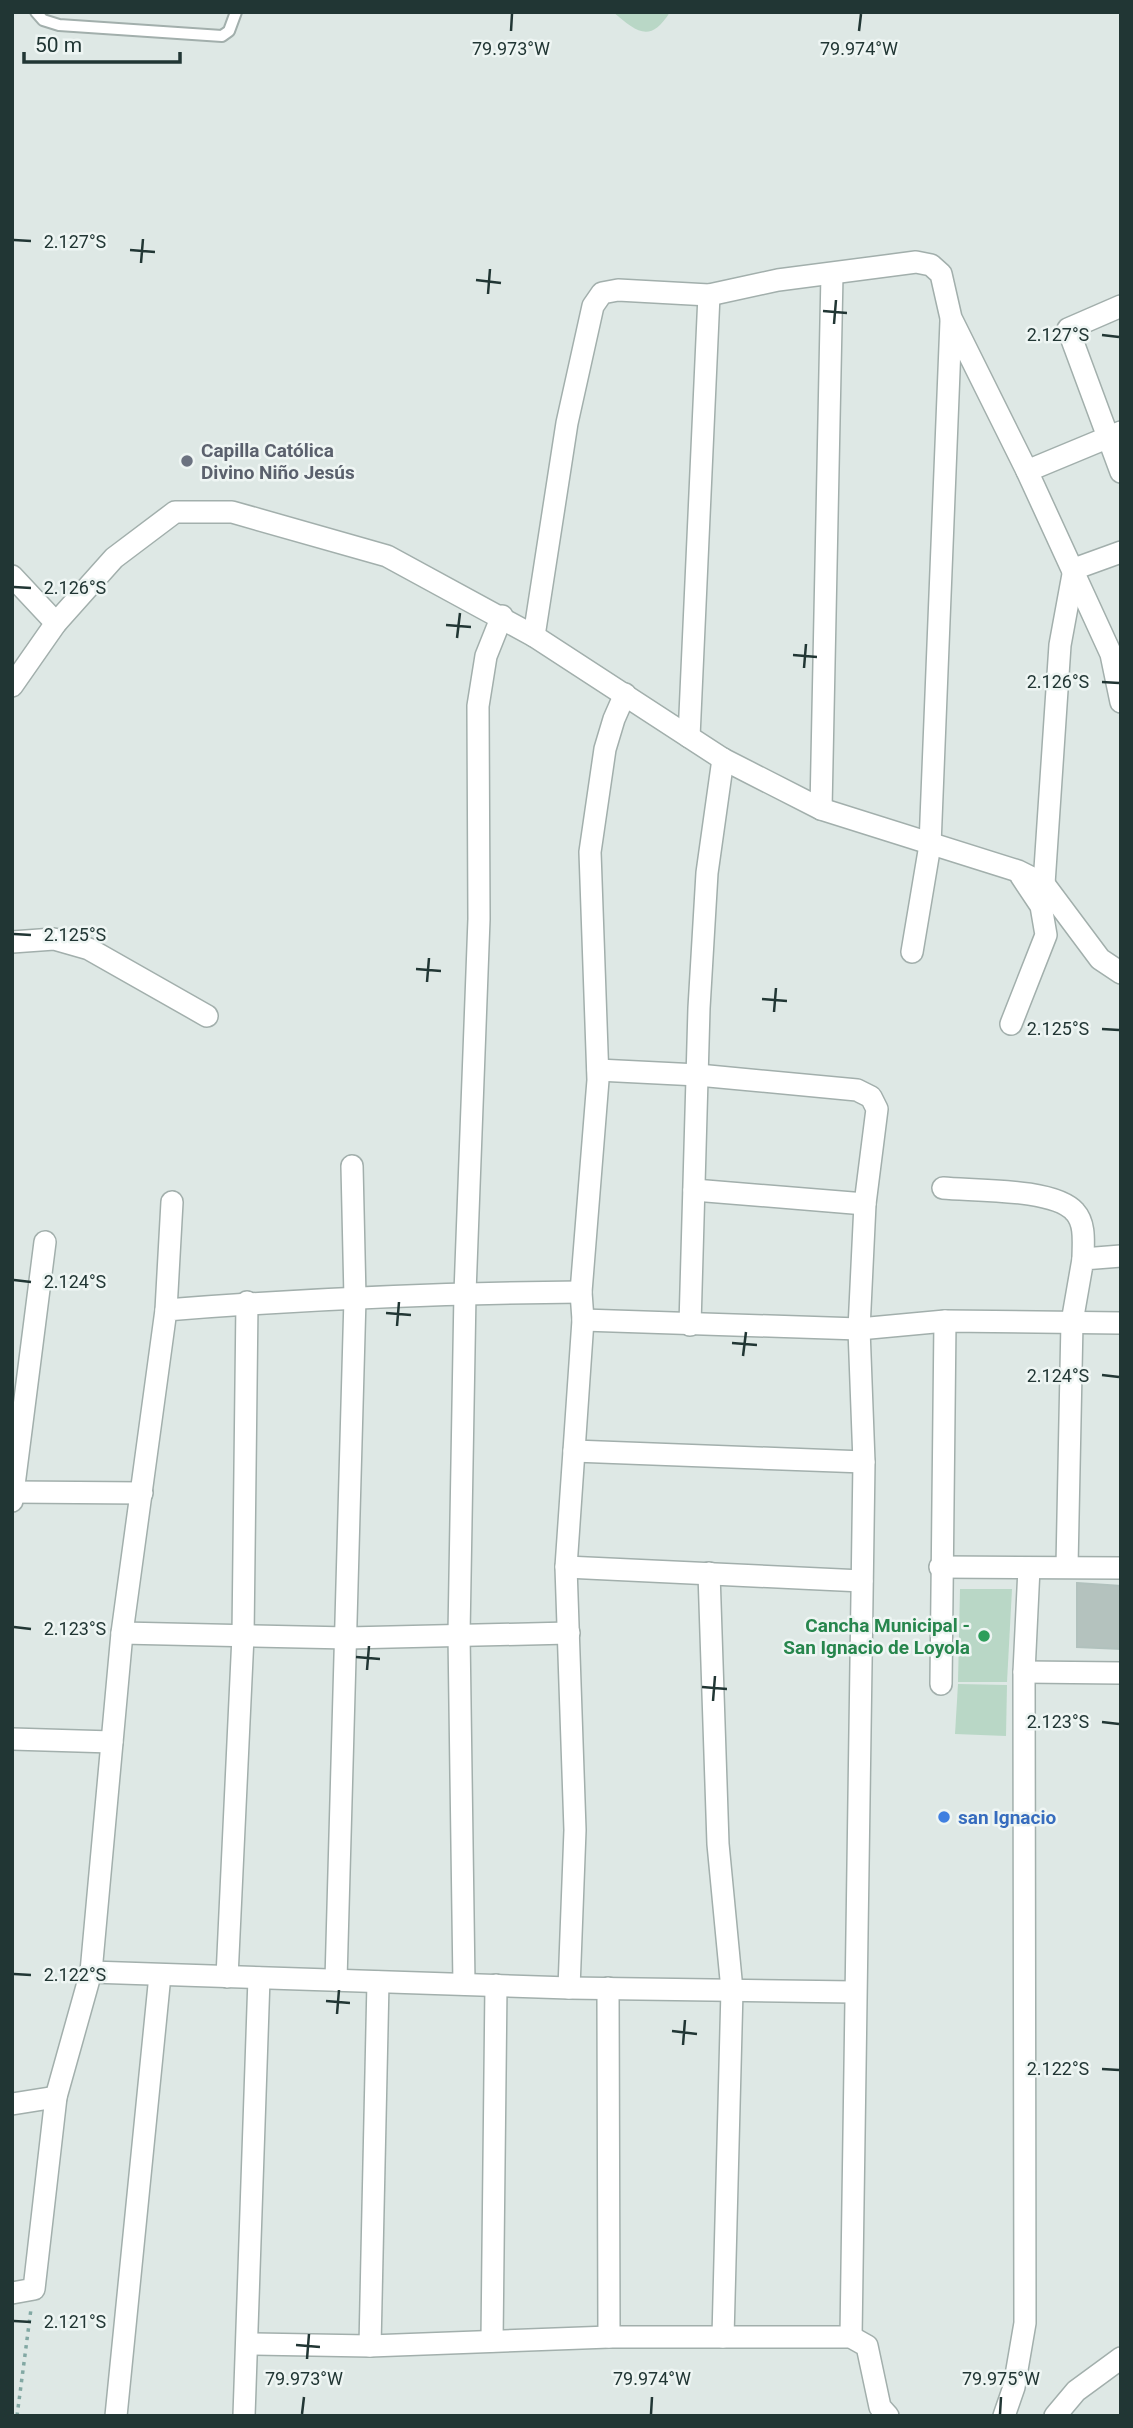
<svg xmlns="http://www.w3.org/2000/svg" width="1133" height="2428" viewBox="0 0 1133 2428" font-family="Roboto,sans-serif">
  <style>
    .green { fill: #b9d7c6 }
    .building { fill: #b4c2be; stroke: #b1c1bd; stroke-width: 2 }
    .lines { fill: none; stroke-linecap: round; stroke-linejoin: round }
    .service-casing { stroke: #a2afac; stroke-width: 14 }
    .minor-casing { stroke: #a2afac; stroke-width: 24 }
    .path { stroke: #82a8a3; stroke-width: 3.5; stroke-dasharray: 3.5 5; stroke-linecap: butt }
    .service { stroke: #fff; stroke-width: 10 }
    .minor { stroke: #fff; stroke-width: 21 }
    .ticks { fill: none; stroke: #213634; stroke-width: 2.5 }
    .worship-dot { fill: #6b7280; stroke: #eef5f3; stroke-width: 2.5 }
    .leisure-dot { fill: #2e9e5b; stroke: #eef5f3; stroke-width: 2.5 }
    .shop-dot { fill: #3f7fe0; stroke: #eef5f3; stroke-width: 2.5 }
    .labels { text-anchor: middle; stroke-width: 5; stroke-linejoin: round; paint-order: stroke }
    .worship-label { font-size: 19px; font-weight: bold; fill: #5b616d; stroke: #eef5f3; text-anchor: start }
    .leisure-label { font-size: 19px; font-weight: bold; fill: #27864d; stroke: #eef5f3; text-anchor: end }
    .shop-label { font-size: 19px; font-weight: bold; fill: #366cbe; stroke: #eef5f3; text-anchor: start }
    .ticks-label { font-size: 18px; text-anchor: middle; fill: #213634; stroke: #eef5f3; stroke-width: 5; stroke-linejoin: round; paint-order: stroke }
  </style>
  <rect width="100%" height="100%" fill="#dee8e5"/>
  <g class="green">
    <path d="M613,12H670C650,44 637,32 613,12Z"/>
    <polygon points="960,1589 1012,1589 1007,1682 958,1682"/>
    <polygon points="958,1684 1007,1685 1006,1736 955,1734"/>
  </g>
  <polygon class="building" points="1077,1583 1121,1586 1121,1649 1077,1647"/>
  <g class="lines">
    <defs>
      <polyline id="service" points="36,12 43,20 59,25 222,36 229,31 236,12"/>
      <g id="minor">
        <polyline points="1121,306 1068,329 1121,472"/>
        <polyline points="1027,471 1121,432"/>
        <polyline points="1074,569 1121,552"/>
        <polyline points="12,576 56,623"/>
        <polyline points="534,636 567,423 593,306 602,293 618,290 709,295 778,280 916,262 931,265 941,274 951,318 1027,471 1111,654 1121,702"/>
        <polyline points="12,686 56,623 114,558 175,512 232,512 387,556 534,636 723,759 821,809 1018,871 1044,884 1100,959 1121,973"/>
        <polyline points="689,737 709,295"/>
        <polyline points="821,809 832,274"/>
        <polyline points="1044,884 1060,645 1074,569"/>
        <polyline points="12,942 54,939 89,949 207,1016"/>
        <polyline points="912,952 930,845 951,321"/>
        <polyline points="1011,1024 1046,935 1041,906 1021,876"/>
        <polyline points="598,1070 698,1075 857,1090 871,1097 877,1109 865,1204 859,1329 864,1462 851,2337"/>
        <path d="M943,1188C974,1191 1054,1188 1075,1212C1086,1224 1083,1244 1083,1259"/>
        <polyline points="694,1190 865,1204"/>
        <polyline points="166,1310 172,1202"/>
        <polyline points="583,1320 859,1329 945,1321 1121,1323"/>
        <polyline points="690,1325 699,1008 707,873 723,759"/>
        <polyline points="574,1451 864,1462"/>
        <polyline points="12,1492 142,1493"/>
        <polyline points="12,1501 45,1242"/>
        <polyline points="1067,1566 1072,1322 1083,1259 1121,1256"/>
        <polyline points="566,1567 862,1581"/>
        <polyline points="940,1567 1121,1568"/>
        <polyline points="709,1573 718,1844 732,1990 723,2337"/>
        <polyline points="122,1633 348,1638 569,1633"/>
        <polyline points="1024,1672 1121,1673"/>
        <polyline points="941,1684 945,1321"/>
        <polyline points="12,1739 112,1742"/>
        <polyline points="91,1972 569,1988 854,1992"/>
        <polyline points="227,1977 243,1636 247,1302"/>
        <polyline points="336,1980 355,1298 352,1166"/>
        <polyline points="464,1984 459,1634 465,1293 479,919 478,706 486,656 502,616"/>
        <polyline points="569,1988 575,1830 566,1567 583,1320 581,1292 598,1080 590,852 605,749 614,719 625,694"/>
        <polyline points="608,1988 609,2337"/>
        <polyline points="12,2104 56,2097"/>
        <path d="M12,2293L34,2289L56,2097L91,1972L122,1633L166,1310C305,1299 443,1293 581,1292"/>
        <polyline points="492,2341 496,1985"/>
        <polyline points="248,2344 370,2346 609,2337 851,2337 867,2346 880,2407 888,2416"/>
        <polyline points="370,2346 378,1982"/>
        <polyline points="116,2416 160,1975"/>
        <polyline points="244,2416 259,1978"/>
        <polyline points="1004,2416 1014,2387 1025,2323 1024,1672 1029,1568"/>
        <polyline points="1055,2416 1076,2391 1121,2358"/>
      </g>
    </defs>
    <use href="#service" class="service-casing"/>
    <use href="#minor" class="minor-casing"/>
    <polyline class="path" points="17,2416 31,2309"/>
    <use href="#service" class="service"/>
    <use href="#minor" class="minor"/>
  </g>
  <path class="ticks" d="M511,31L512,14M859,31L861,14M14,240L31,241M130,250L155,252M141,263L143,239M476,280L501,283M488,294L490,269M823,311L847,313M834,324L836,300M1102,335L1119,337M14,587L31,588M446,625L471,627M457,638L460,613M793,655L817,657M804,668L806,644M1102,682L1119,683M14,934L31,935M416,969L441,971M427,982L429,958M762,999L787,1001M774,1012L776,988M1102,1029L1119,1030M14,1280L31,1282M386,1313L411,1315M397,1326L399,1302M732,1343L757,1345M743,1356L746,1332M1102,1375L1119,1377M14,1627L31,1629M356,1657L380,1659M367,1670L369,1646M702,1687L727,1689M713,1701L715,1676M1102,1722L1119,1724M14,1974L31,1975M326,2001L350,2003M337,2014L339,1990M672,2031L697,2034M683,2045L685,2020M1102,2069L1119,2070M14,2321L31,2322M296,2345L320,2347M307,2359L309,2334M302,2414L304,2397M651,2414L652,2397M1000,2414L1001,2397"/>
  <circle class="worship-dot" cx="187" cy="461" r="7"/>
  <circle class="leisure-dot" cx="984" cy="1636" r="7"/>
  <circle class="shop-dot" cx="944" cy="1817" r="7"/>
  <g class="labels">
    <g class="worship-label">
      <text x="201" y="457">Capilla Católica<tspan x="201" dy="22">Divino Niño Jesús</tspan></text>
    </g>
    <g class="leisure-label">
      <text x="970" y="1632">Cancha Municipal -<tspan x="970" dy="22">San Ignacio de Loyola</tspan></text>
    </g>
    <g class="shop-label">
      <text x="958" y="1824">san Ignacio</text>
    </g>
  </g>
  <g class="ticks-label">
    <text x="511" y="55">79.973°W</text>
    <text x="859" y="55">79.974°W</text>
    <text x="75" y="248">2.127°S</text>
    <text x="1058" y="341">2.127°S</text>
    <text x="75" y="594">2.126°S</text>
    <text x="1058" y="688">2.126°S</text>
    <text x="75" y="941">2.125°S</text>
    <text x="1058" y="1035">2.125°S</text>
    <text x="75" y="1288">2.124°S</text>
    <text x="1058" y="1382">2.124°S</text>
    <text x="75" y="1635">2.123°S</text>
    <text x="1058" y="1728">2.123°S</text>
    <text x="75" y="1981">2.122°S</text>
    <text x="1058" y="2075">2.122°S</text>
    <text x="75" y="2328">2.121°S</text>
    <text x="304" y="2385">79.973°W</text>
    <text x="652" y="2385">79.974°W</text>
    <text x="1001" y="2385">79.975°W</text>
  </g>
  <rect width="1133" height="2428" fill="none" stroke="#213634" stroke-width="28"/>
  <path d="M24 52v10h156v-10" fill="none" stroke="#213634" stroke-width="3.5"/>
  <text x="35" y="52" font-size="21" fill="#213634" stroke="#eef5f3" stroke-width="5" paint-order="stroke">50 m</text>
</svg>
